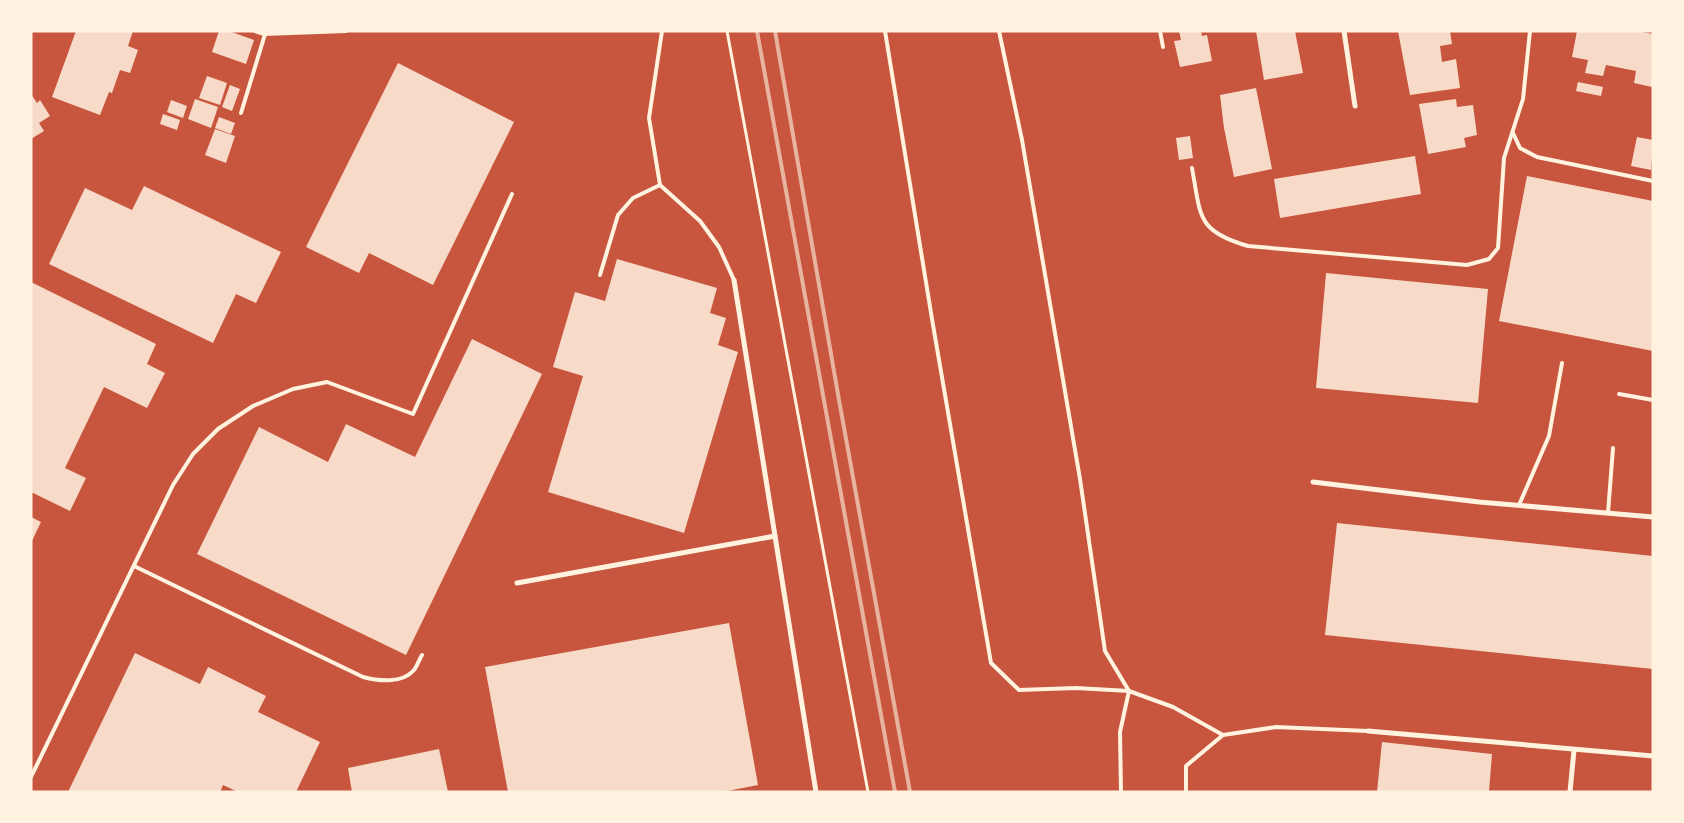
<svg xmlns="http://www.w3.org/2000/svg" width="1684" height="823" viewBox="0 0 1684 823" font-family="Helvetica,sans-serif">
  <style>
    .building { fill: #f7dbc8 }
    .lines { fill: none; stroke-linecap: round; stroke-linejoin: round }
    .path { stroke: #fff3e0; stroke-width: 3 }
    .service { stroke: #fff3e0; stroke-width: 4 }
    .minor { stroke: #fff3e0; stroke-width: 5 }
    .rail { stroke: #e9b49f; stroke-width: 4 }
  </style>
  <rect width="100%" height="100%" fill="#c8553d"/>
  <g class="building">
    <polygon points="76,31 133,31 128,46 138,50 130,73 120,70 112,93 109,92 100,115 52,97"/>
    <polygon points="219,31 229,31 254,40 246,64 212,52"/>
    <polygon points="1179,31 1201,31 1202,36 1207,35 1212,61 1180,67 1174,41 1181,40"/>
    <polygon points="1256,31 1295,31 1303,73 1264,80"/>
    <polygon points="1398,31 1450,31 1452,44 1440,46 1442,62 1456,59 1460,88 1410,95"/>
    <polygon points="1577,31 1637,31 1653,34 1652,87 1634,83 1636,71 1606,65 1603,76 1585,73 1588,60 1572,57"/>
    <polygon points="398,63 514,122 433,285 369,253 359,273 306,247"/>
    <polygon points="207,76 227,83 220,105 199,98"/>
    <polygon points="1578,82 1603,87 1601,96 1576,91"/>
    <polygon points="230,85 240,89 232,111 222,107"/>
    <polygon points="1256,88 1272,169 1234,177 1224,128 1220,95"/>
    <polygon points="31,94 37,103 40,100 50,116 39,123 44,131 31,139"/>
    <polygon points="195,99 218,107 211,128 188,119"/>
    <polygon points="1456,99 1457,107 1473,105 1477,135 1464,138 1466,147 1428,154 1419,104"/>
    <polygon points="171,100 187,106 183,118 167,112"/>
    <polygon points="163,114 180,120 177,130 160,124"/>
    <polygon points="219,117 235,123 231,134 215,128"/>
    <polygon points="215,129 235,136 226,163 205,155"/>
    <polygon points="1190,136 1193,158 1179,160 1176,138"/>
    <polygon points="1637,137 1653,140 1651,170 1631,166"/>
    <polygon points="1415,156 1421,194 1280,218 1274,179"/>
    <polygon points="1527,176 1653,201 1653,351 1499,321"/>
    <polygon points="144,186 281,252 256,303 236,294 213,343 49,264 85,188 132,210"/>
    <polygon points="617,259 717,288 710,313 726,318 718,345 738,352 684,533 548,492 583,376 553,367 575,292 605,301"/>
    <polygon points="1326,273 1488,289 1478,403 1316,388"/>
    <polygon points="31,282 156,344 147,364 165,373 147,408 104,387 65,468 86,478 70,511 31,492"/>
    <polygon points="472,339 542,374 406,655 197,554 259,427 328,462 346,424 415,457"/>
    <polygon points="31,517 41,522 31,543"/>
    <polygon points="1337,523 1653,556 1653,669 1325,635"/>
    <polygon points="729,623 758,785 722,792 508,792 485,667"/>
    <polygon points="135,653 200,684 208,667 266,696 258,712 320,742 296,792 238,792 223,785 220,792 68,792"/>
    <polygon points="1382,742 1492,754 1489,792 1377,792"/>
    <polygon points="439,749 448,792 352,792 348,768"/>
  </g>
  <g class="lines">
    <polyline class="path" points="727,31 868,792"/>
    <g class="service">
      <polyline points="255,31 264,34 346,31"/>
      <polyline points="885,31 932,319 991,663 1019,690 1076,688 1129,691 1173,707 1223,735"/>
      <polyline points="999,31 1022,140 1080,479 1105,651 1129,691 1120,732 1121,792"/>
      <polyline points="1160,31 1163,47"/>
      <polyline points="241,113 266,31"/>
      <polyline points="1513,133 1520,148 1537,157 1653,181"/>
      <path d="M1192,168C1201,216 1196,231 1248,246L1467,265L1489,259L1498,248L1504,158L1523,99L1530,31"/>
      <polyline points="660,185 700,221 719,247 734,280"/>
      <polyline points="600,275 618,215 633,198 660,185 649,118 662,31"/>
      <polyline points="1619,394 1653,400"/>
      <polyline points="1519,505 1549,436 1562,363"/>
      <polyline points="1608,513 1613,448"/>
      <path d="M134,566L363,677C378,681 402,684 414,670C417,666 419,660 422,655"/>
      <polyline points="31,777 173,485 193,454 218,429 253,406 293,389 327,382 413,414 512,194"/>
      <polyline points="1186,792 1186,766 1223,735 1276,727 1368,731"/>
    </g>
    <g class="minor">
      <polyline points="1344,31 1355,106"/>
      <polyline points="734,280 816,792"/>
      <polyline points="1313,482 1479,502 1653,517"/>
      <polyline points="517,583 775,536"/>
      <polyline points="1368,731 1653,756"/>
      <polyline points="1570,792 1574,750"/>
    </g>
    <g class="rail">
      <polyline points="757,31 895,792"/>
      <polyline points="775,31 839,400 910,792"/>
    </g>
  </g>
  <rect width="1684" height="823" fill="none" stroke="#fff3e0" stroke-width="65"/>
</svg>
